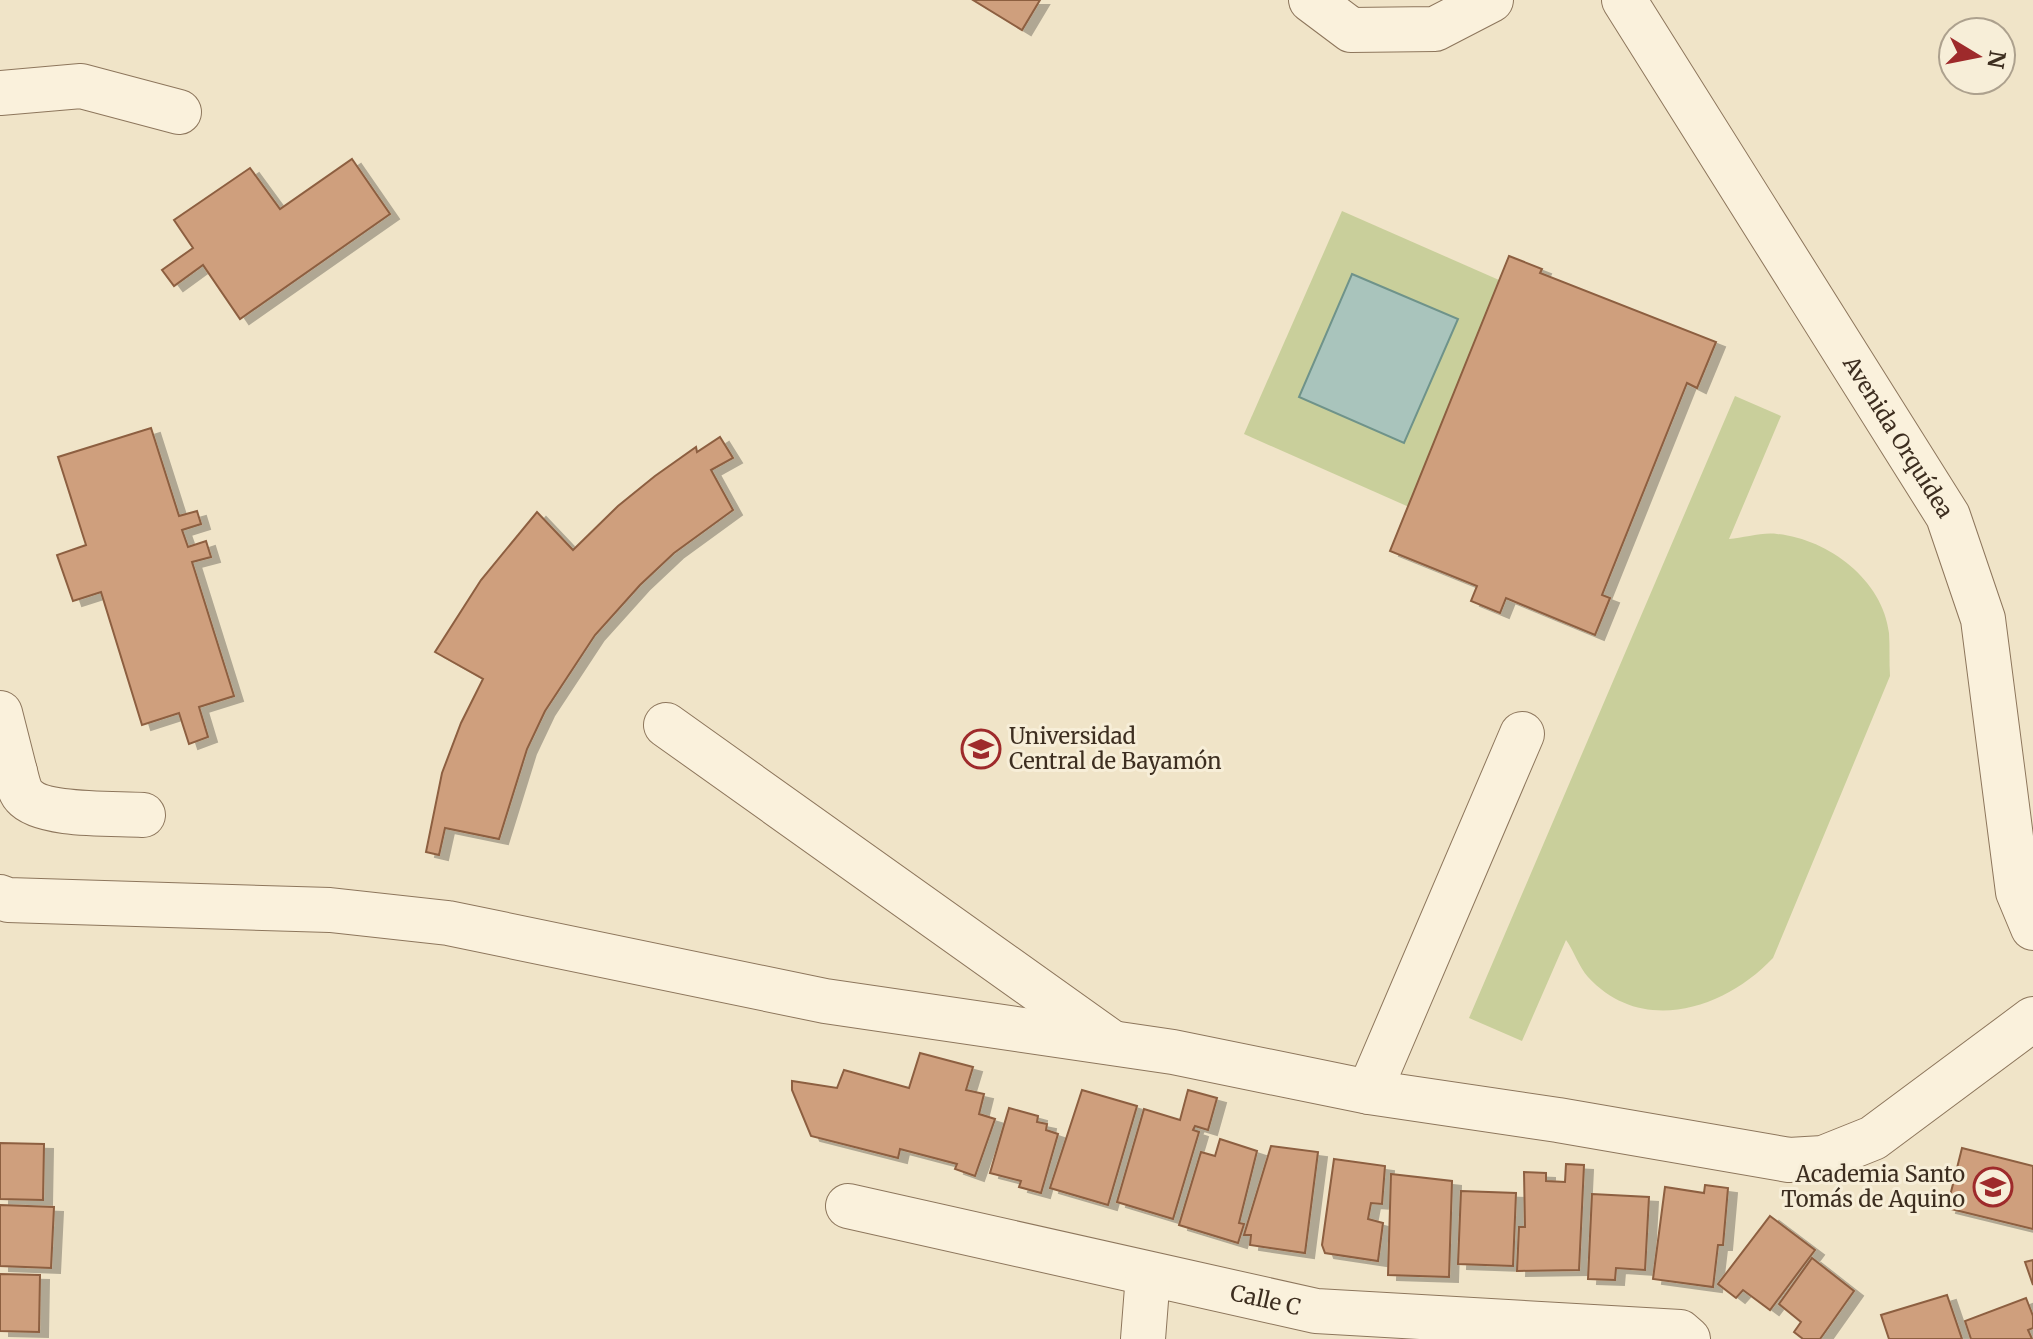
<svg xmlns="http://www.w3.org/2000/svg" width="2033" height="1339" viewBox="0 0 2033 1339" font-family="Merriweather,serif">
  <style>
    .green { fill: #c9cf9b }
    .water { fill: #a9c4bc; stroke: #6f938a; stroke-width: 2 }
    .building { fill: #cf9f7d; stroke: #8d5f41; stroke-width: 2; filter: url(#shadow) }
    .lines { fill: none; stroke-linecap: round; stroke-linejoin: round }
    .minor-casing { stroke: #8d765c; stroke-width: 46 }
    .minor { stroke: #faf1dc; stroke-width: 44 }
    .labels { text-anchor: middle; stroke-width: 6; stroke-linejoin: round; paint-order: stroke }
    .street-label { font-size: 22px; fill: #3d2e20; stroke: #f7eed8 }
    .poi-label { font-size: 22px; fill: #3d2e20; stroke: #f7eed8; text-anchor: start }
  </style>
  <defs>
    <filter id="shadow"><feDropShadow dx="9" dy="5" stdDeviation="0" flood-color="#0004"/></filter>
  </defs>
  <rect width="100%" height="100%" fill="#f0e4c8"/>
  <g class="green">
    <polygon points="1342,211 1499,280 1409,507 1244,434"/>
    <path d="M1735,396L1781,416L1729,539C1744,538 1762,532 1777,534C1828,539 1883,580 1889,633C1890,647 1889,662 1890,676L1773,958C1725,1009 1642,1036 1588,977C1579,967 1574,951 1566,940L1522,1041L1469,1018Z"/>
  </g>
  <polygon class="water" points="1352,274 1458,319 1404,443 1299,397"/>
  <g class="building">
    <polygon points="973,0 1040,0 1022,30"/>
    <polygon points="352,159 390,214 240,319 203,265 174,286 162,270 193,248 174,220 250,168 280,209"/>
    <polygon points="1509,256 1542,269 1540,273 1716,342 1697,388 1687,383 1602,595 1610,598 1595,635 1506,598 1500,613 1471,601 1477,586 1390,551"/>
    <polygon points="151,428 179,516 197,511 201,524 182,530 188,547 206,541 211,557 192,562 234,696 199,707 208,737 189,744 179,713 142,725 101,592 73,601 57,555 86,545 58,457"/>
    <polygon points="720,437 733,458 711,470 733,510 674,553 640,585 595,635 545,711 527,749 499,839 445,828 439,855 426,852 442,773 461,723 483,679 435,652 481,580 537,512 573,550 618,506 655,476 696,447 697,452"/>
    <polygon points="920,1053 973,1067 966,1090 984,1094 979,1114 995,1119 975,1176 955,1169 957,1164 900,1149 898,1158 811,1136 792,1090 792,1081 837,1088 844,1070 909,1088"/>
    <polygon points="1082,1090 1137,1106 1108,1205 1050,1188"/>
    <polygon points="1188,1090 1217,1098 1208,1130 1195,1126 1193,1130 1199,1132 1173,1219 1117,1202 1144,1109 1180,1120"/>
    <polygon points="1009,1108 1038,1116 1037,1122 1047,1124 1046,1130 1058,1134 1041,1193 1019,1187 1021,1181 990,1173"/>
    <polygon points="1220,1139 1257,1151 1239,1223 1244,1224 1238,1243 1179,1225 1201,1152 1215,1156"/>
    <polygon points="0,1143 44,1144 43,1200 0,1199"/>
    <polygon points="1271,1146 1318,1152 1305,1253 1250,1245 1251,1235 1244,1235"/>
    <polygon points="1962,1148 2033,1166 2033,1229 1947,1208"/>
    <polygon points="1334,1159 1385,1166 1382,1204 1371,1203 1368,1219 1383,1223 1378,1261 1325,1253 1322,1245"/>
    <polygon points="1566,1164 1584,1165 1579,1270 1517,1271 1519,1227 1525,1227 1524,1172 1546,1173 1546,1181 1565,1182"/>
    <polygon points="1391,1174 1452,1181 1449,1277 1388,1275"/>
    <polygon points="1705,1185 1728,1188 1723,1245 1718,1245 1713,1287 1653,1279 1665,1187 1704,1193"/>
    <polygon points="1461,1191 1516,1193 1513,1266 1458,1264"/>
    <polygon points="1592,1194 1649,1197 1645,1270 1616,1268 1615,1280 1588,1279"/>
    <polygon points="0,1205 54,1207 51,1268 0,1266"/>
    <polygon points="1770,1216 1815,1250 1770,1310 1743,1290 1736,1298 1718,1284"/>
    <polygon points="1812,1258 1854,1291 1820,1339 1803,1339 1794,1332 1801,1322 1779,1304"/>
    <polygon points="2033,1260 2033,1285 2025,1262"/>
    <polygon points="0,1274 40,1275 39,1332 0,1331"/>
    <polygon points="1947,1295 1962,1339 1889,1339 1881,1315"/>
    <polygon points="2026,1298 2033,1316 2033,1328 2028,1330 2032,1339 1971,1339 1965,1321"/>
  </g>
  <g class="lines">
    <defs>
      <g id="minor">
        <polyline points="1311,0 1351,30 1435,29 1491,0"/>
        <path id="s1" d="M1624,0L1948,516L1983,619L2018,892L2033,928"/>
        <polyline points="0,93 81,86 179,112"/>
        <polyline points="0,713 15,772"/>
        <polyline points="666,725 1111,1042"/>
        <path d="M0,773L15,772C17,779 19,791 24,796C42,817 116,813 143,815"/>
        <polyline points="0,897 8,900 330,910 448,923 825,1001 1173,1052 1369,1092 1558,1120 1789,1160 1823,1158 1873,1138 2033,1019"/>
        <polyline points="1369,1092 1522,734"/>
        <path id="s2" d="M848,1206L1316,1311L1680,1332L1688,1339"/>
        <polyline points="1143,1339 1148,1275"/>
      </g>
    </defs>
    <use href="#minor" class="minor-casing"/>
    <use href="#minor" class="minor"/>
  </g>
  <defs>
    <symbol id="university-ring" viewBox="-11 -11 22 22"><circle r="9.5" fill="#f7eed8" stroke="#9e2a2b" stroke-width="1.5"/><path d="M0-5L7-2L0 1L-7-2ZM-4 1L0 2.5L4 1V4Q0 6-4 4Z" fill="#9e2a2b"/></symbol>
    <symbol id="school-ring" viewBox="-11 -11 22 22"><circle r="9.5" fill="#f7eed8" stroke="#9e2a2b" stroke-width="1.5"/><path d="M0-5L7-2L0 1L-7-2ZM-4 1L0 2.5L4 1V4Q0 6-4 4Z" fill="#9e2a2b"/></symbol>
  </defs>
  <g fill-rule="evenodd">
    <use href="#university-ring" x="959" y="727" width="44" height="44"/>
    <use href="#school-ring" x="1971" y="1165" width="44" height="44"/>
  </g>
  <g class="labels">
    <g class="street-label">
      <text dy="8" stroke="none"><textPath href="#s1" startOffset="516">Avenida Orquídea</textPath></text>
      <text dy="8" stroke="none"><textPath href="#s2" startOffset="428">Calle C</textPath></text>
    </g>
    <g class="poi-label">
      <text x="1009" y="744">Universidad<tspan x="1009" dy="25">Central de Bayamón</tspan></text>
      <text x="1965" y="1182" text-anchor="end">Academia Santo<tspan x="1965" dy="25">Tomás de Aquino</tspan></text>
    </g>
  </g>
  <g transform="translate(1977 56) rotate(100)"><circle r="38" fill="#f7eed8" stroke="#ada18e" stroke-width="2"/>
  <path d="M0-6L14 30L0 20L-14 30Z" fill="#9e2a2b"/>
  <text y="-12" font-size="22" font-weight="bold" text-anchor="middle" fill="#3d2e20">N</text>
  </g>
</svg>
